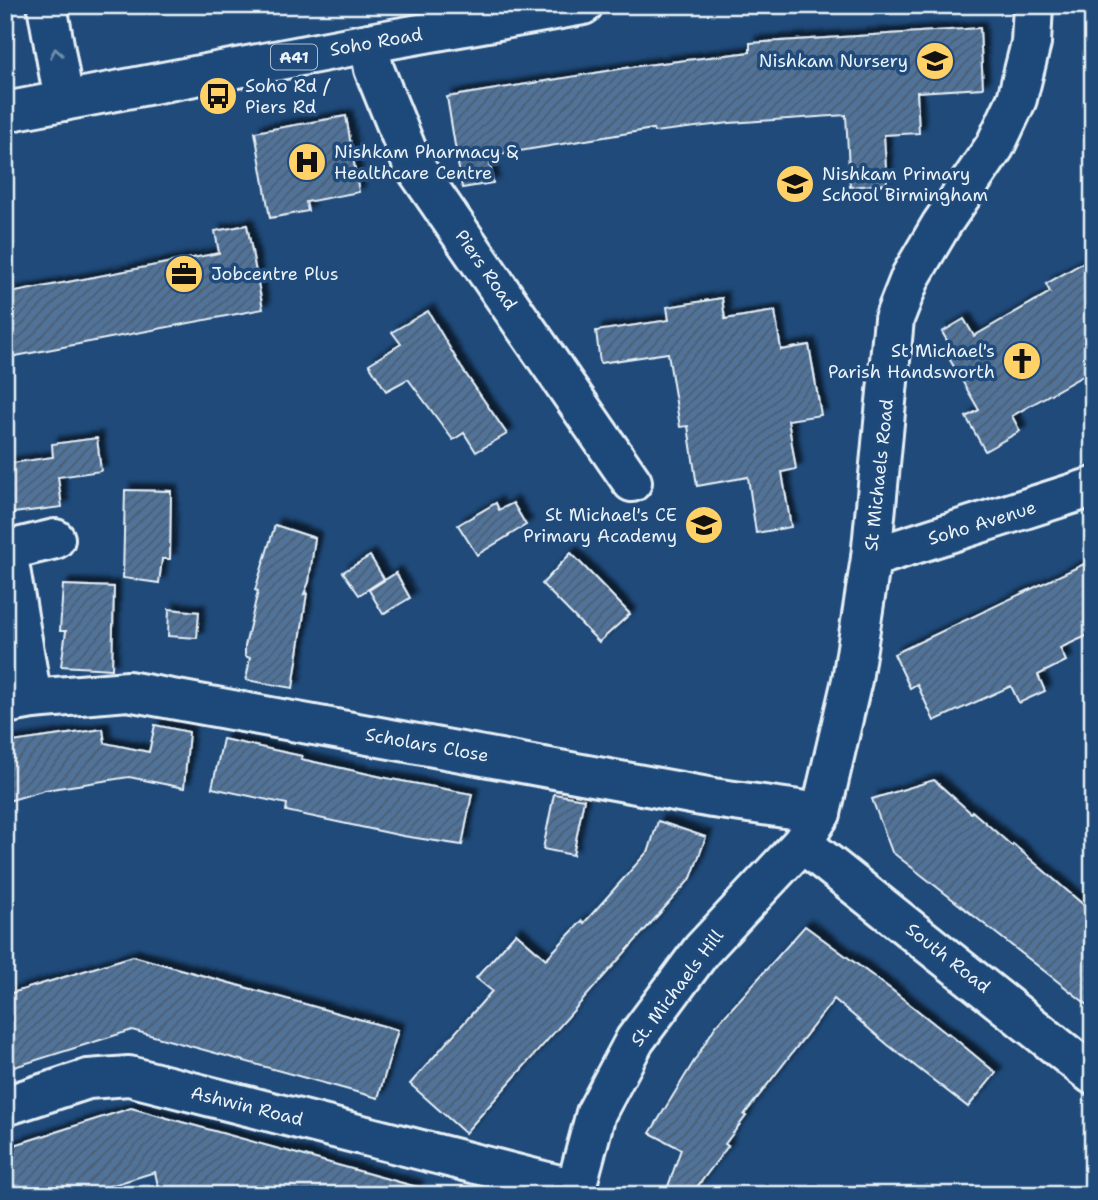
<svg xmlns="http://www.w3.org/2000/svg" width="1098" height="1200" viewBox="0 0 1098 1200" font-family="'Shantell Sans',sans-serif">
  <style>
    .building { fill: url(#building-hatch); stroke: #e8f1f8; stroke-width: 2; filter: url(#shadow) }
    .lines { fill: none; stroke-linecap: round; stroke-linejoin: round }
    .minor-casing { stroke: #e8f1f8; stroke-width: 44 }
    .highway-casing { stroke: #e8f1f8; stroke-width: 44 }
    .minor { stroke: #1f4a7a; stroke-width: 38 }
    .highway { stroke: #1f4a7a; stroke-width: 38 }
    .oneway { stroke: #6f8dac }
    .labels { text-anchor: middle; stroke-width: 7; stroke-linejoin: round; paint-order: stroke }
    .shield { fill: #1f4a7a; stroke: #acbfd2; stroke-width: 2 }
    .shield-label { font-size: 16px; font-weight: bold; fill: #e8f1f8 }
    .street-label { font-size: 18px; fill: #e8f1f8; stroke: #1f4a7a }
    .poi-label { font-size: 18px; fill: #e8f1f8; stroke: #1f4a7a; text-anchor: start }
  </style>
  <defs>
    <pattern id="building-hatch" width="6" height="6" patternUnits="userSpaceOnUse" patternTransform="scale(1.75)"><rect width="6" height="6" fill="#517399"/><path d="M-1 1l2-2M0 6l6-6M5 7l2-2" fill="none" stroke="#4c5e72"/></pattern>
    <filter id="shadow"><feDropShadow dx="6" dy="-6" stdDeviation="2" flood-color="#0009"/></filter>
  </defs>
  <rect width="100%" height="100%" fill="#1f4a7a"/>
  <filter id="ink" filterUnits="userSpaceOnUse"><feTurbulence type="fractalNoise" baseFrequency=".0143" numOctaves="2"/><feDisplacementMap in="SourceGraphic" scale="14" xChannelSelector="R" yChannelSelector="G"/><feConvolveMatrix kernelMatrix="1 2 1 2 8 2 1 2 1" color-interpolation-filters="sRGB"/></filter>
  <g filter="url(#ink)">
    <g class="building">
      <polygon points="980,28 983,88 917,92 919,133 884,135 887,184 850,187 846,115 730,123 654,132 653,129 489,156 493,183 462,188 447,97 638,66 750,52 750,43"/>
      <polygon points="346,116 359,192 306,202 308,211 270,218 255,132"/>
      <polygon points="247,225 263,309 5,358 5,294 219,253 215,231"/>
      <polygon points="1093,257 1093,370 1012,416 1020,431 985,451 966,417 979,410 946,353 952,349 942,332 964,319 974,336 1050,292 1046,284"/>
      <polygon points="722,298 725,319 775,311 781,350 809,345 821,415 788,420 796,469 782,472 791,527 756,533 748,477 697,486 688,426 680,427 668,353 600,363 596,331 669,320 667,307"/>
      <polygon points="428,311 461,367 507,434 476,452 464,433 453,440 408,379 386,391 369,364 401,344 392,332"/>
      <polygon points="97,438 101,471 58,477 62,507 5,514 5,464 53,457 52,444"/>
      <polygon points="125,490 171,491 170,559 162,559 159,583 123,578"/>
      <polygon points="496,503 499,510 513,503 526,525 477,555 458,525"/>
      <polygon points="275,525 315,538 309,582 304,594 307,593 293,688 246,680 250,658 245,656 245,646 258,591 255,590"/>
      <polygon points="571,553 630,614 599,642 542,584"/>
      <polygon points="370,556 384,579 359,595 343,572"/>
      <polygon points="1084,564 1093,583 1093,633 1060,648 1066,661 1038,675 1045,691 1019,703 1011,686 934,721 917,684 910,688 894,654"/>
      <polygon points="396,573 410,598 383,614 369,590"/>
      <polygon points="63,585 114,587 112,669 61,666 66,631 60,631"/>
      <polygon points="169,609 199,612 197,638 168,636"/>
      <polygon points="155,725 189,732 184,788 129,777 45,790 5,802 5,743 103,729 105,743 149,752"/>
      <polygon points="223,739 302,756 301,759 391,779 472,794 462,845 403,836 286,811 287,804 212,788"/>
      <polygon points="934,780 971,813 972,811 1012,846 1013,844 1093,913 1093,1009 892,852 872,799"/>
      <polygon points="554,794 584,799 573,855 543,849"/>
      <polygon points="658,821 706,837 691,878 465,1133 410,1084 492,991 476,978 516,933 546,959 582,921 584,923 649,850"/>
      <polygon points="805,926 892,990 947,1034 948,1033 996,1073 968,1107 888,1045 834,999 744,1115 746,1116 725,1144 728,1146 691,1195 665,1195 681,1149 650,1133 715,1027"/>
      <polygon points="133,956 398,1030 378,1098 132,1030 5,1070 5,995"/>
      <polygon points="131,1108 417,1187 415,1195 188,1195 158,1186 155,1172 81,1195 5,1195 5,1148"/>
    </g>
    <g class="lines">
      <defs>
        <g id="minor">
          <polyline points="47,5 64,101"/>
          <polyline points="369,43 374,69 412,163 632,482"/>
          <polyline points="5,551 55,539"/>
          <polyline points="7,551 32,699"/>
          <polyline points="871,558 1093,487"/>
          <polyline points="5,704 32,699 128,691 713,798 821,813"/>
          <polyline points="802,843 1093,1075"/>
          <polyline points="5,1106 88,1079 129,1076 575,1189"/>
          <polyline points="574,1195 596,1113 635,1040 702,950 802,843 821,813 852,680 871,558 894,319 911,276 941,225 995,146 1017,99 1031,43 1033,5"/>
        </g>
        <polyline id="highway" points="5,112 369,43 583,5"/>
      </defs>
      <use href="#minor" class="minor-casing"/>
      <use href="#highway" class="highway-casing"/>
      <use href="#minor" class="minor"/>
      <use href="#highway" class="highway"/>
    </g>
    <defs><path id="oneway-chevron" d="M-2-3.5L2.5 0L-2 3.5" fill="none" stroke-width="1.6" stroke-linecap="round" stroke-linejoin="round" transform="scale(1.75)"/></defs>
    <use class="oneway" href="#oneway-chevron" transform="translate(56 53) rotate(-100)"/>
  </g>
  <defs>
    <symbol id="school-disc" viewBox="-11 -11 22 22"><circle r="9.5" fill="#ffd166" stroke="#1f4a7a"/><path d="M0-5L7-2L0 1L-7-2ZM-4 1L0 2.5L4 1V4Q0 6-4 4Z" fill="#111"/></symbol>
    <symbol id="bus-disc" viewBox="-11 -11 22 22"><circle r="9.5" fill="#ffd166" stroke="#1f4a7a"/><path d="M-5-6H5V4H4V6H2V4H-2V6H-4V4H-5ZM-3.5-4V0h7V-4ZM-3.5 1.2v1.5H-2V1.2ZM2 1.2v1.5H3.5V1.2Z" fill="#111"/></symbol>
    <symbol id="hospital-disc" viewBox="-11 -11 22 22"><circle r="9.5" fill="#ffd166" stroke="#1f4a7a"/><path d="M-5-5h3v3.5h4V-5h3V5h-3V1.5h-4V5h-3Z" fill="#111"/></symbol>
    <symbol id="office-disc" viewBox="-11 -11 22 22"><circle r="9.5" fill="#ffd166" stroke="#1f4a7a"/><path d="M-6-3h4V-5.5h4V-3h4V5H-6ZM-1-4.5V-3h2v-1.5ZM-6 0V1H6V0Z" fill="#111"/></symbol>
    <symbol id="church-disc" viewBox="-11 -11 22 22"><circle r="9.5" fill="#ffd166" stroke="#1f4a7a"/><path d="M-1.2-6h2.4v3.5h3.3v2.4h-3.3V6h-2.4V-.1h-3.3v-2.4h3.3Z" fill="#111"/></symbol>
  </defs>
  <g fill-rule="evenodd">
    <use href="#school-disc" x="913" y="39" width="44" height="44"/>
    <use href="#bus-disc" x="196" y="74" width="44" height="44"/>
    <use href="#hospital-disc" x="285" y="140" width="44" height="44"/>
    <use href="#school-disc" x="773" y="162" width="44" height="44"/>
    <use href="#office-disc" x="162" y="252" width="44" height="44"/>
    <use href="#church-disc" x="1000" y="339" width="44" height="44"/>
    <use href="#school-disc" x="682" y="503" width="44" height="44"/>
  </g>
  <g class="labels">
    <rect class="shield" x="271" y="44.5" width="46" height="25" rx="5"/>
    <g class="shield-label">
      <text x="294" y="63">A41</text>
    </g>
    <g class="street-label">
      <text transform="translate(376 42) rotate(-10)" y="6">Soho Road</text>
      <text transform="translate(486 270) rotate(55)" y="6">Piers Road</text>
      <text transform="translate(879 475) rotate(-84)" y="6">St Michaels Road</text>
      <text transform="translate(982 523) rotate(-17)" y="6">Soho Avenue</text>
      <text transform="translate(427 745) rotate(10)" y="6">Scholars Close</text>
      <text transform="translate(948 958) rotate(38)" y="6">South Road</text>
      <text transform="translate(677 988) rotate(-53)" y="6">St. Michaels Hill</text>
      <text transform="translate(247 1106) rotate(14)" y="6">Ashwin Road</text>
    </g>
    <g class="poi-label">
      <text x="908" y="67" text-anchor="end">Nishkam Nursery</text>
      <text x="245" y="92">Soho Rd /<tspan x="245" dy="21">Piers Rd</tspan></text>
      <text x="334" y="158">Nishkam Pharmacy &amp;<tspan x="334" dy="21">Healthcare Centre</tspan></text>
      <text x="822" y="180">Nishkam Primary<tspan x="822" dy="21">School Birmingham</tspan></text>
      <text x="211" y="280">Jobcentre Plus</text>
      <text x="995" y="357" text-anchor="end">St Michael's<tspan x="995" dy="21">Parish Handsworth</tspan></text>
      <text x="677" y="521" text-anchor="end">St Michael's CE<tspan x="677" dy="21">Primary Academy</tspan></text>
    </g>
  </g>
  <rect width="1098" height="1200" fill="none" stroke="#1f4a7a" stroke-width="28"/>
  <rect x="14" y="14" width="1070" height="1172" fill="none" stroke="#e8f1f8" stroke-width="2.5" filter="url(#ink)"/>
</svg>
